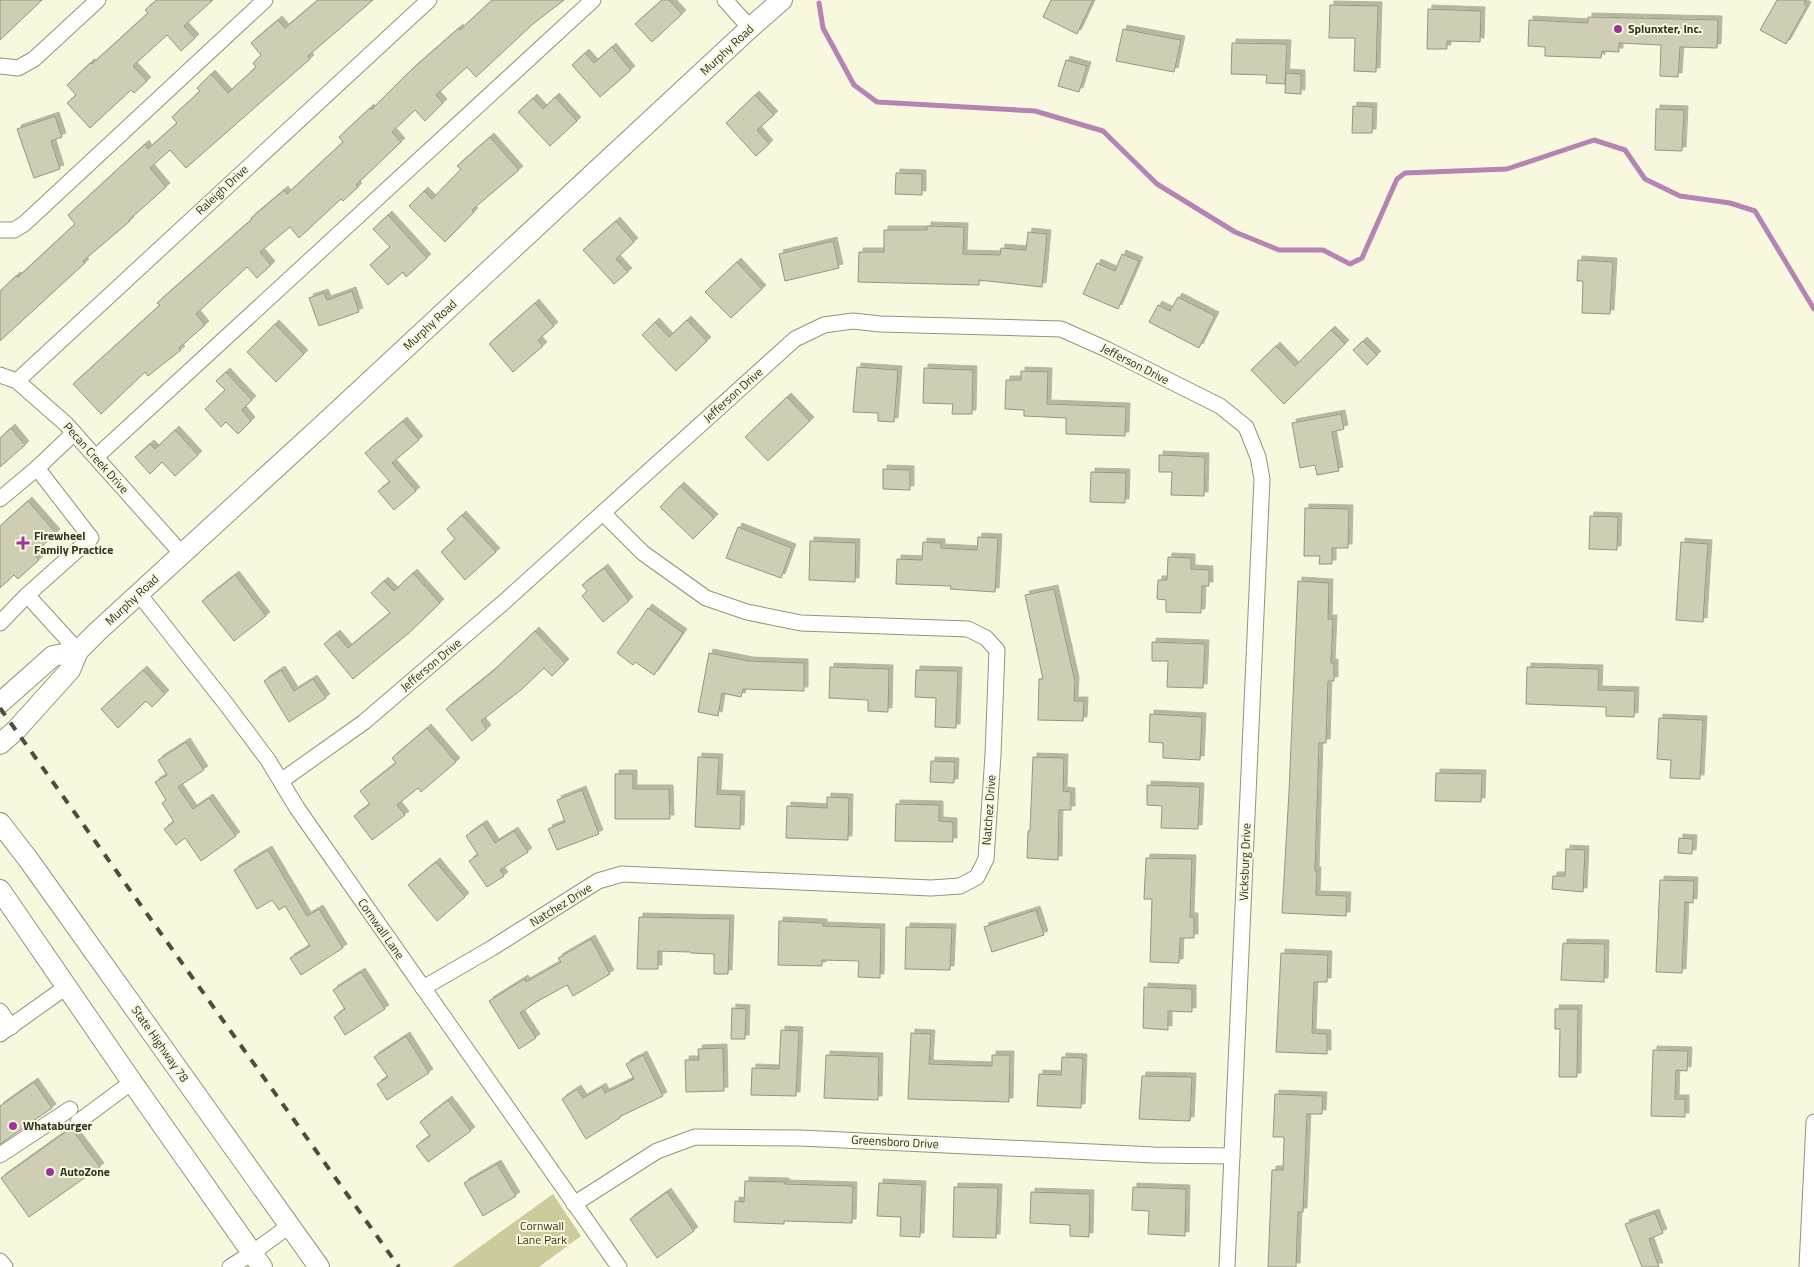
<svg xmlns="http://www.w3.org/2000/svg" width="1814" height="1267" viewBox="0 0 1814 1267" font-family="'Titillium Web',sans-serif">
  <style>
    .green { fill: #cccb9b }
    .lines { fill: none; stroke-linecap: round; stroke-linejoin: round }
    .stream { stroke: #b683b5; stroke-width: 5 }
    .building { fill: #ceceb5; stroke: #96967e; filter: url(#shadow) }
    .minor-casing { stroke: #94947c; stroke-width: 17 }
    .major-casing { stroke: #94947c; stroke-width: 22 }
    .minor { stroke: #fff; stroke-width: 15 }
    .major { stroke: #fff; stroke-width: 20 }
    .rail { stroke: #4c4c40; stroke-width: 4; stroke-dasharray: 9 9; stroke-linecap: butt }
    .poi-dot { fill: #98349a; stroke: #f8f8de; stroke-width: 2 }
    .labels { text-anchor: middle; stroke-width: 4; stroke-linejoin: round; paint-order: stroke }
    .poi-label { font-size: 12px; font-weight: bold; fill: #323228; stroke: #f8f8de; text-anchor: start }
    .street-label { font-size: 12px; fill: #323228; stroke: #f8f8de }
    .park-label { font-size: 12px; fill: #373617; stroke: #f8f8de }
  </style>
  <defs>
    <filter id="shadow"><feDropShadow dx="4" dy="-4" stdDeviation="0" flood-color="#0004"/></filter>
  </defs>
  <rect width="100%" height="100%" fill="#f8f8de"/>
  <polygon class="green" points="553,1194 581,1236 539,1267 452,1267"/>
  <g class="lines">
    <polyline class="stream" points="819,3 823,28 854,85 877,102 1035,111 1103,131 1157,184 1235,232 1279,250 1323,250 1350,264 1362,258 1397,179 1405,173 1507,169 1594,140 1625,150 1645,179 1680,196 1730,203 1755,211 1814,309"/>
  </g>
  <g class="building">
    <polygon points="0,0 42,0 0,40"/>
    <polygon points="157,0 213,0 184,26 195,38 181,51 167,35 133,66 147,81 134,93 131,90 90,128 67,103 76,95 67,85 90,63 92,64 148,13 145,10"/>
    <polygon points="318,0 373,0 308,56 310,59 186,168 170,150 150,168 166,187 129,220 130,221 83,261 85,263 0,341 0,291 16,276 18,277 75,224 68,215 145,144 148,149 177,123 172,117 200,91 197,88 211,74 228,93 256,67 253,63 261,55 251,43 278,20 285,28"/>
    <polygon points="492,0 564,0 533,24 476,77 467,67 436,95 443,103 425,121 415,110 392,132 401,142 356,185 358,187 343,201 341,199 299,238 290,227 260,252 271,265 257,278 247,267 196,314 205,325 179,348 181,350 148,376 145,372 101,414 73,384 160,305 157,303 252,219 251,218 284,190 287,194 343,142 339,137 370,108 371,110 411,70 459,28 460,30"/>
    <polygon points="662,0 669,0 682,14 652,42 635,24"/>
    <polygon points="1051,0 1093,0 1077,34 1043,17"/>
    <polygon points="1777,0 1806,0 1804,4 1807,6 1786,44 1760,30"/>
    <polygon points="1330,5 1378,6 1376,72 1354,71 1355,38 1329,38"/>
    <polygon points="1428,9 1481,11 1480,42 1447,41 1447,49 1427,49"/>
    <polygon points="1588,17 1718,20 1717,48 1680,47 1678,77 1660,76 1661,45 1619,43 1619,52 1602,51 1601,58 1545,56 1545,47 1528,46 1529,20 1588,23"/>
    <polygon points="1123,29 1181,40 1174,72 1116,61"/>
    <polygon points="1232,43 1287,44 1285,84 1266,83 1267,75 1231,74"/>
    <polygon points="612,47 631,70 600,97 572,65 585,53 594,63"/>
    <polygon points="1066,60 1087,66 1079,92 1058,86"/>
    <polygon points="1286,73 1301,74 1301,94 1285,93"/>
    <polygon points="755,95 774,115 757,130 769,144 756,156 726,123"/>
    <polygon points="555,97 577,121 550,146 518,112 533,98 543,109"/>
    <polygon points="1353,106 1373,107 1372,133 1352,133"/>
    <polygon points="1656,109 1684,110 1682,151 1655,150"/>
    <polygon points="55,116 62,137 51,141 60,169 34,178 17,129"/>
    <polygon points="490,137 519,170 472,210 474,212 445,242 409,206 424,191 432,199 461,169 457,166"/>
    <polygon points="896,173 922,174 922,195 895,194"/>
    <polygon points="388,215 427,258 406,277 403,272 388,285 370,265 390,247 373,229"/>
    <polygon points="616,221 634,242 616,259 628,272 614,284 583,250"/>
    <polygon points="927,226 964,227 963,254 1000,255 1001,248 1026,250 1028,232 1047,234 1042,287 979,280 979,285 858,282 859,252 884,252 884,230 927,230"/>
    <polygon points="833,241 839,268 785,281 779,254"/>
    <polygon points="1122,254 1139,261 1118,309 1083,294 1097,263 1115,271"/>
    <polygon points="1578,260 1613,262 1610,314 1582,313 1583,281 1577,281"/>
    <polygon points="737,262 762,289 731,318 705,292"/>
    <polygon points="352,291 359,312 319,326 309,298 324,293 327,300"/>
    <polygon points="1178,297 1215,316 1199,348 1149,322 1158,305 1170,311"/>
    <polygon points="535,303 554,326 538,340 543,346 513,372 489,344"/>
    <polygon points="687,320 707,341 676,371 642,335 655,322 669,337"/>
    <polygon points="275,324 304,354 276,382 247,352"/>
    <polygon points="1331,330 1345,344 1284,404 1251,370 1276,346 1295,366"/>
    <polygon points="1363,341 1377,355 1367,365 1353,350"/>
    <polygon points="857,367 898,370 894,422 878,421 878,413 853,412"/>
    <polygon points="924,368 973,370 972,414 952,414 953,404 923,403"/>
    <polygon points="1021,371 1048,372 1047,404 1126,407 1125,436 1066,434 1066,418 1024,416 1024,410 1005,409 1006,380 1021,380"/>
    <polygon points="226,372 252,400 242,410 251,421 238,434 226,422 221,427 205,409 225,390 216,381"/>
    <polygon points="787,397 810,421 768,461 745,437"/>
    <polygon points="1341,414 1344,429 1332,432 1339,471 1317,475 1315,465 1300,468 1292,423"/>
    <polygon points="403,421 419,440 392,463 416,491 394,510 378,491 390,482 365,453"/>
    <polygon points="11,428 25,445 0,467 0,438"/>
    <polygon points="175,430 198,455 175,476 162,462 150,474 135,457 150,444 155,449"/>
    <polygon points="1159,455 1205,457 1204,496 1171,495 1172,472 1159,472"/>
    <polygon points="883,469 910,470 910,490 883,489"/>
    <polygon points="1091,472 1126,473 1125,503 1090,502"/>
    <polygon points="680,486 714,518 693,539 660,507"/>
    <polygon points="28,501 56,533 34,554 39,560 18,579 14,575 0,588 0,526"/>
    <polygon points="1305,508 1349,509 1348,548 1332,548 1332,564 1319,564 1320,556 1304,556"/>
    <polygon points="462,515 496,552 465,580 441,552 455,539 447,529"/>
    <polygon points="1590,516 1618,517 1617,550 1589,549"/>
    <polygon points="738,527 792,548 781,578 726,558"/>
    <polygon points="978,537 998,538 995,592 950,589 951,586 896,584 897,559 922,560 923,542 941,543 941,548 977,550"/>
    <polygon points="810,541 856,543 855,582 809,580"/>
    <polygon points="1681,542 1708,544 1703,622 1676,620"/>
    <polygon points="1168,557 1191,558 1191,569 1209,570 1209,586 1202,586 1201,613 1166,612 1166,600 1157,599 1158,580 1167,580"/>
    <polygon points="604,568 629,601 603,622 582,596 587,591 582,585"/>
    <polygon points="413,573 440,603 409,633 353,679 324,644 336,634 348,648 390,613 371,593 384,581 394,591"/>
    <polygon points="235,575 266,616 234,641 202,601"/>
    <polygon points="1298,581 1329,583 1328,619 1333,619 1331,663 1334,663 1334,681 1328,681 1326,743 1319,743 1315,871 1317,871 1316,895 1347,896 1346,916 1282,913 1289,792"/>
    <polygon points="1054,589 1075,681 1074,701 1084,701 1083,721 1038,720 1039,679 1043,679 1025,595"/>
    <polygon points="648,608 683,633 654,675 635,662 633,665 617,653"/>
    <polygon points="535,631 565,663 552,676 544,668 522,689 481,721 487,729 472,741 446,709 493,671"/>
    <polygon points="1152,642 1205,644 1203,688 1167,687 1168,661 1152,661"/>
    <polygon points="709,653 749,661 804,663 804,691 743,689 741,697 722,693 718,716 698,712"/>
    <polygon points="830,667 889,669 888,712 868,711 868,700 829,698"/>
    <polygon points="1527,667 1599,669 1598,690 1635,691 1634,717 1606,716 1606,707 1526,704"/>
    <polygon points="143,670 165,694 152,707 146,701 118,728 101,709"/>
    <polygon points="281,670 294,691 313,679 326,698 289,722 264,681"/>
    <polygon points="916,670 958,671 956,728 935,727 936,698 915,697"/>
    <polygon points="1150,714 1202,717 1200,760 1163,758 1163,743 1149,742"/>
    <polygon points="1659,718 1703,720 1700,779 1670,778 1671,760 1657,759"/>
    <polygon points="427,728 456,762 421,792 418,788 397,805 405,815 372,840 354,816 370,804 360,791 396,763 392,758"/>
    <polygon points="186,742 204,770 178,787 193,809 209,798 236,836 201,861 185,838 176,845 164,829 174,822 162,803 166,800 155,782 167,775 158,760"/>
    <polygon points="698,757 719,758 717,794 741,795 740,829 695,827"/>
    <polygon points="1033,757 1064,758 1063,791 1071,792 1071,810 1059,810 1058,860 1027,858 1028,831 1030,831"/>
    <polygon points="931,761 955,762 954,783 930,782"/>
    <polygon points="1436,773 1482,774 1481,802 1435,801"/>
    <polygon points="615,774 633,774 633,789 669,789 670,819 615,819"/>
    <polygon points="1147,785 1200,787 1198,829 1161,828 1162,806 1147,805"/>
    <polygon points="582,790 599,834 557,850 548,829 565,822 557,800"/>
    <polygon points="827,797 849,798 848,840 786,838 787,806 827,808"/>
    <polygon points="896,804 939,805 939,821 953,822 953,842 895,841"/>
    <polygon points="483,824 495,843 514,831 528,852 500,870 504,876 487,887 469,861 478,855 466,836"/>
    <polygon points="1679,838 1693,839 1692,854 1678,853"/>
    <polygon points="1566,849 1585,850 1583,892 1552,889 1553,876 1565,876"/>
    <polygon points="268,850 307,916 319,909 343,948 301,975 290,958 310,946 285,906 279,910 272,900 257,909 234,870"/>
    <polygon points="1146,858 1192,859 1190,917 1194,917 1194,938 1180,938 1179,963 1150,962 1152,899 1144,899"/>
    <polygon points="436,862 465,897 437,921 408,885"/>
    <polygon points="1660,880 1694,881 1693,903 1685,902 1682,973 1656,972"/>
    <polygon points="1036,910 1044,935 992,952 984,927"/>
    <polygon points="639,917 730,919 728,974 714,974 714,954 691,953 691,952 658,951 658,969 637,969"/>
    <polygon points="779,921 823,923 823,926 881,928 880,978 858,977 859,961 822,960 822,966 778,965"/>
    <polygon points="906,927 952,928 950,970 905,969"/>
    <polygon points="591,939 610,974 573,996 567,985 538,1001 520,1013 536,1038 519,1049 489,1001 524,979 526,982 561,962 558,958"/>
    <polygon points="1563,943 1605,944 1604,982 1561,980"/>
    <polygon points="1281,953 1328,955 1327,982 1314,982 1312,1033 1327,1034 1327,1054 1276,1052"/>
    <polygon points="361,972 385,1009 345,1035 334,1017 345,1009 333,990"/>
    <polygon points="1144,987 1192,989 1192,1012 1168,1011 1168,1030 1143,1028"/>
    <polygon points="732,1008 746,1009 745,1039 731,1039"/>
    <polygon points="1555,1009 1578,1009 1577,1077 1559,1077 1560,1029 1555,1029"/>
    <polygon points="781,1030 799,1031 796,1096 751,1095 752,1068 779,1069"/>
    <polygon points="911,1033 931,1034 929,1064 992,1066 992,1055 1010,1055 1009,1102 908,1099"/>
    <polygon points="406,1036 429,1073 387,1100 377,1084 388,1077 374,1057"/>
    <polygon points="723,1048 724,1091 686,1092 685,1060 699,1060 698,1049"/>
    <polygon points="1653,1050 1688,1051 1687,1071 1676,1070 1675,1099 1685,1099 1685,1117 1651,1116"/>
    <polygon points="643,1055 663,1096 619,1117 620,1118 586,1139 562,1099 577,1089 583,1098 602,1087 605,1093 634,1079 626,1064"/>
    <polygon points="826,1055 879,1057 878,1100 824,1098"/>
    <polygon points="1062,1057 1083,1058 1081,1108 1037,1106 1039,1074 1061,1075"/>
    <polygon points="1142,1076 1192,1077 1190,1121 1139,1119"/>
    <polygon points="34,1082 52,1108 0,1144 0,1106"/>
    <polygon points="1275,1094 1323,1096 1322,1114 1307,1114 1303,1212 1298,1212 1296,1267 1268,1267 1272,1170 1283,1170 1284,1137 1273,1137"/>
    <polygon points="448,1100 471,1131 428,1162 416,1146 430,1136 420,1122"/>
    <polygon points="71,1128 100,1167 29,1217 1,1178"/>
    <polygon points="497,1164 516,1196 483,1216 464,1183"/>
    <polygon points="745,1181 785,1182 785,1184 853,1186 852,1223 784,1221 784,1224 734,1222 735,1201 744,1202"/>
    <polygon points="879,1183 922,1185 920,1237 900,1236 901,1217 877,1216"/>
    <polygon points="954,1187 998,1188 996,1238 953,1237"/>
    <polygon points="1133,1187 1186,1189 1185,1236 1148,1234 1149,1211 1132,1210"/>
    <polygon points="667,1192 694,1231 657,1258 630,1219"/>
    <polygon points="1031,1192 1090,1194 1089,1237 1070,1236 1070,1225 1030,1223"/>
    <polygon points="1655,1213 1663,1233 1649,1239 1659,1267 1642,1267 1625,1224"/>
  </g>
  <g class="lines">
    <defs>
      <g id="minor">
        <polyline points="725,0 750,28"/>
        <polyline points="0,66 18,68 34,59 98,0"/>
        <polyline points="0,230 14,230 24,224 265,0"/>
        <polyline points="0,375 17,381 66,424 182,554"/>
        <polyline points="17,381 429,0"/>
        <polyline points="74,433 37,468 91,538 27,595 78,651"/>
        <polyline points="96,457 593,0"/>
        <polyline points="0,499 37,468"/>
        <polyline points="139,594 226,704 268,760 297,808 619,1267"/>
        <polyline points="0,623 27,595"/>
        <polyline points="281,781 364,722 504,602 795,339 824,325 853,321 880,324 1061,329 1106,349 1220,406 1246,427 1258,457 1262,479 1227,1267"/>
        <polyline points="423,988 492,948 598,881 622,874 931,888 960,886 977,877 986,859 993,755 997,650 986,638 968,629 801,623 747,612 706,598 643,553 603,513"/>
        <polyline points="0,1011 11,1027"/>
        <polyline points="0,1034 66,987"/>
        <polyline points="78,1122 132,1082"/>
        <polyline points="0,1155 70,1109"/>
        <polyline points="574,1204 657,1151 695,1137 801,1138 1154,1155 1232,1156"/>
        <polyline points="0,1261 5,1267"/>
        <polyline points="230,1267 252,1253 289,1226"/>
        <polyline points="1807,1267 1814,1122"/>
      </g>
      <g id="major">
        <polyline points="0,703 53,656 78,651"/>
        <polyline points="0,744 16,730 70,670 78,651 97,632 327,421 750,28 782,0"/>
        <polyline points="0,823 28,859 319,1267"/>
        <polyline points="0,890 132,1082 262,1267"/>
      </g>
    </defs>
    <use href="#minor" class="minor-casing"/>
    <use href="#major" class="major-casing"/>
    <use href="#minor" class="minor"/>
    <use href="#major" class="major"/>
    <polyline class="rail" points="0,708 399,1267"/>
  </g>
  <g class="poi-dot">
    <circle cx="1618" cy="29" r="5"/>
    <path d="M20.5 535.5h5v5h5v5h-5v5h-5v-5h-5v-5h5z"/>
    <circle cx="13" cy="1126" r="5"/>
    <circle cx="50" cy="1172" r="5"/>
  </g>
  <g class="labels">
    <g class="poi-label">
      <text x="1628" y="33">Splunxter, Inc.</text>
      <text x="34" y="540">Firewheel<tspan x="34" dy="14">Family Practice</tspan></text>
      <text x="23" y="1130">Whataburger</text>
      <text x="60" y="1176">AutoZone</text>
    </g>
    <g class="street-label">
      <text transform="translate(727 50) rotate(-43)" y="4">Murphy Road</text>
      <text transform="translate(222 190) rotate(-43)" y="4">Raleigh Drive</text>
      <text transform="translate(430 325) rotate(-43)" y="4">Murphy Road</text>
      <text transform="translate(1135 364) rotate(27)" y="4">Jefferson Drive</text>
      <text transform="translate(733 395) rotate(-42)" y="4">Jefferson Drive</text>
      <text transform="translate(96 458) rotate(48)" y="4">Pecan Creek Drive</text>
      <text transform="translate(132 600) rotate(-43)" y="4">Murphy Road</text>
      <text transform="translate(431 665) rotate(-40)" y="4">Jefferson Drive</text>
      <text transform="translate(989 810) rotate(-86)" y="4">Natchez Drive</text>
      <text transform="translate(1245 862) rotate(-88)" y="4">Vicksburg Drive</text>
      <text transform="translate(561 905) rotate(-32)" y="4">Natchez Drive</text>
      <text transform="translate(381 929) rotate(55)" y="4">Cornwall Lane</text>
      <text transform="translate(160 1044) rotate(55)" y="4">State Highway 78</text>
      <text transform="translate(895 1142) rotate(3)" y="4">Greensboro Drive</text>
    </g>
    <g class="park-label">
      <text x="542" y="1230">Cornwall<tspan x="542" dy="14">Lane Park</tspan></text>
    </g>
  </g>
</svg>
